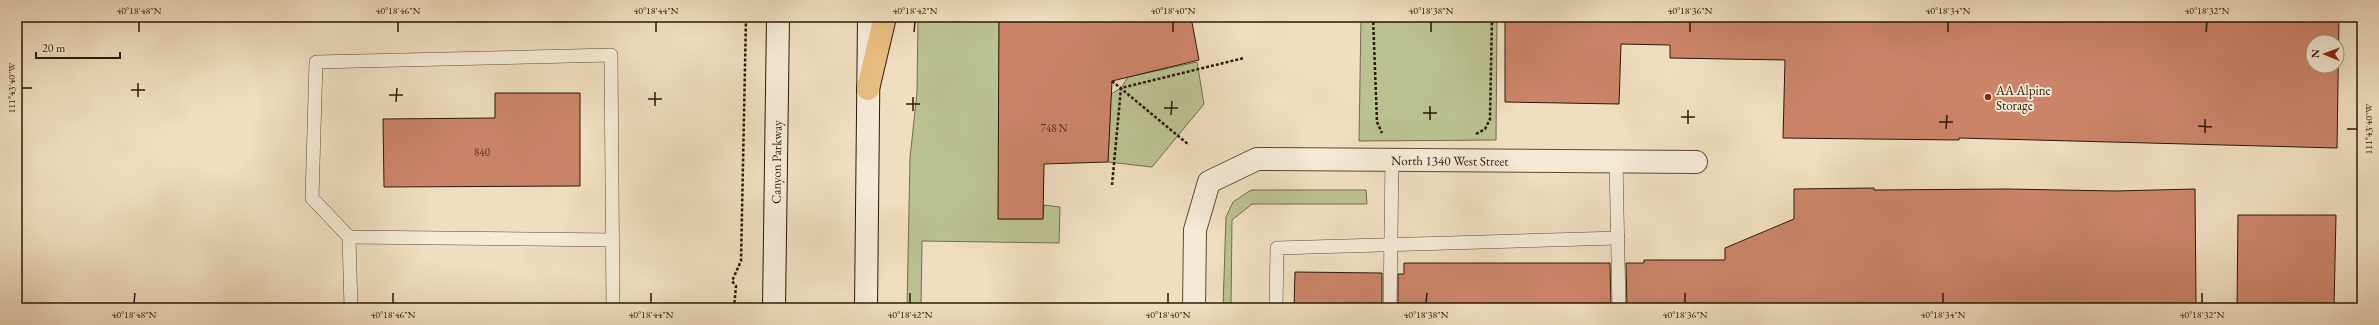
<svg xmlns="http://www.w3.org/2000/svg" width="2379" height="325" viewBox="0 0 2379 325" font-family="'EB Garamond',serif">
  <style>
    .green { fill: #bbc191; stroke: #746c4c }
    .building { fill: #cc8469; stroke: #2c1806; fill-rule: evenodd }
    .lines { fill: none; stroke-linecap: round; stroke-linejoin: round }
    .lane-casing { stroke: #5d4a34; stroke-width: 14 }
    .street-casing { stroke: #5d4a34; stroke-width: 24 }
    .secondary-casing { stroke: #2c1806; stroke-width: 24 }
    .highway-casing { stroke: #2c1806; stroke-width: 24 }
    .path { stroke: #2c1806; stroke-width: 2.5; stroke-dasharray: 3 2; stroke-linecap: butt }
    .lane { stroke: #f5ead6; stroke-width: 13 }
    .street { stroke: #f5ead6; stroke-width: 22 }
    .secondary { stroke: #f5ead6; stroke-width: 22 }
    .highway { stroke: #e8bf80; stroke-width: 22 }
    .ticks { fill: none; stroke: #2c1806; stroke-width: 1.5 }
    .poi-dot { fill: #8f2418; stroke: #f5ead6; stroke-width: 1.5 }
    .labels { text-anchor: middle; stroke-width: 3.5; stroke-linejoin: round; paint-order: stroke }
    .number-label { font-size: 11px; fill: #54331f }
    .poi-label { font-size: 13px; fill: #2c1806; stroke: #f5ead6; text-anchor: start }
    .street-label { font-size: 13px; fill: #2c1806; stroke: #f5ead6 }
    .neatline { fill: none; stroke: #2c1806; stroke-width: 1.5 }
    .ticks-label { font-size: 10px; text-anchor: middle; fill: #2c1806 }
  </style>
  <rect width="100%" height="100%" fill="#efdec0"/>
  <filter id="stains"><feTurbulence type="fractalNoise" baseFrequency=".005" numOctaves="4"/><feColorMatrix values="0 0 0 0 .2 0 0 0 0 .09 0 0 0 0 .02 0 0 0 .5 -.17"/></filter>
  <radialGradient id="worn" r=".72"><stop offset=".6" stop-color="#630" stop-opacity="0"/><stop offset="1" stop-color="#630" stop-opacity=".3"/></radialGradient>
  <g class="green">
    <polygon points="918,17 999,17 999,219 1043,219 1044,205 1060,207 1059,243 922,241 921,308 907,308 910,158 917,92"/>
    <polygon points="1361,17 1497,17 1496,140 1359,141"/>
    <polygon points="1197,62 1204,104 1152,167 1108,162 1111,94 1121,88 1128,77"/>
    <polygon points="1251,190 1366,190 1367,204 1252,204 1232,220 1231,308 1223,308 1226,217 1233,202"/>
  </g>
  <g class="building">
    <polygon points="999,17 1191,17 1199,60 1112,81 1108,162 1044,164 1043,219 998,219"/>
    <path d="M1505,17H2339L2337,148L1959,138V140L1783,138L1785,60L1670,58V45L1621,44L1619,104L1505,102ZM2313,42H2337V66H2313Z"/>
    <polygon points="495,93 580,93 580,186 384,187 383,119 495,118"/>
    <polygon points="1874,188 1874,190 2007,189 2116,191 2195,189 2196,308 1627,308 1626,263 1644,263 1644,260 1725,260 1725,248 1794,219 1794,189"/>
    <polygon points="2238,215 2336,215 2334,308 2237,308"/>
    <polygon points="1404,263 1610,263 1611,308 1398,308 1398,274 1404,274"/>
    <polygon points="1295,272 1382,273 1382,308 1294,308"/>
  </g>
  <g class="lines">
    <defs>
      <g id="lane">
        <polyline points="1616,161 1619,308"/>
        <polyline points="349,237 612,240"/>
        <polyline points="351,308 349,237 312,198 316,62 611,55 613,308"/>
        <polyline points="1276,308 1277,248 1618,238"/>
        <polyline points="1390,308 1392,160"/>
      </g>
      <g id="street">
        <path id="s1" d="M1194,308L1195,230L1209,182L1257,159L1696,162"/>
      </g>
      <g id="secondary">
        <path id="s2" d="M774,308L778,17"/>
        <polyline points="866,308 869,17"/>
      </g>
      <polyline id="highway" points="868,89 885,17"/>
    </defs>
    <use href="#lane" class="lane-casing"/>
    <use href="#street" class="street-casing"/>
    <use href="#secondary" class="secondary-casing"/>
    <use href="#highway" class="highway-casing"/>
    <g class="path">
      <polyline points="1373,17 1377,122 1382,133"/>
      <polyline points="1112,81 1189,145"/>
      <polyline points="1476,134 1485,129 1490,119 1492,17"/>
      <polyline points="1112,185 1121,88 1244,58"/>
      <polyline points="734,308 736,286 732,281 741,261 746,17"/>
    </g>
    <use href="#lane" class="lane"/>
    <use href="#street" class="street"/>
    <use href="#secondary" class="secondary"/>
    <use href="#highway" class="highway"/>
  </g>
  <path class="ticks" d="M139,32V22M398,32V22M656,32V22M914,32L915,22M1173,32V22M1431,32V22M1690,32V22M1948,32V22M2206,32L2207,22M22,88H32M131,90H145M389,95H403M138,97V83M648,99H662M396,102L397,88M906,104H920M655,106V92M1164,108H1178M913,111V97M1423,113H1437M1171,115L1172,101M1681,117H1695M1430,120V106M1939,122H1953M1688,124V110M2198,126L2212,127M1946,129L1947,115M2347,129H2357M2205,133V119M134,303L135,293M393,303V293M651,303V293M910,303V293M1168,303V293M1426,303L1427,293M1685,303V293M1943,303V293M2202,303V293"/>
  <circle class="poi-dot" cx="1988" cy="97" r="4"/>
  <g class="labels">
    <g class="number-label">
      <text x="1054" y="132">748 N</text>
      <text x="482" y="156">840</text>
    </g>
    <g class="poi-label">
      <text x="1996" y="95">AA Alpine<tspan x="1996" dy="15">Storage</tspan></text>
    </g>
    <g class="street-label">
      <text dy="5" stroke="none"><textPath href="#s1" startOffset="374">North 1340 West Street</textPath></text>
      <text dy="5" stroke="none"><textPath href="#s2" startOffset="146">Canyon Parkway</textPath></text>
    </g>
  </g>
  <rect width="2379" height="325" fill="none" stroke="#efdec0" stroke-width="44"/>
  <g transform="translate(2325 54) rotate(271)"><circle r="19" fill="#f5ead6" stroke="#a59683"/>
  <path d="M0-3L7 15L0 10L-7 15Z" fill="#8f2418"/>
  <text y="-6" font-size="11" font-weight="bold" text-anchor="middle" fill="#2c1806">N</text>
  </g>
  <path d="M36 52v6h84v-6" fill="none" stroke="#2c1806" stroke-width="2"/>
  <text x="42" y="52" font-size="12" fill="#2c1806" stroke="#f5ead6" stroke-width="3" paint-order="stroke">20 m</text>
  <rect x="22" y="22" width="2335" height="281" class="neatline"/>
  <g class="ticks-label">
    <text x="139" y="14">40°18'48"N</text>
    <text x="398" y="14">40°18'46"N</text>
    <text x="656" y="14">40°18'44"N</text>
    <text x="915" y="14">40°18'42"N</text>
    <text x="1173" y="14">40°18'40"N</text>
    <text x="1431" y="14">40°18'38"N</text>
    <text x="1690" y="14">40°18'36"N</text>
    <text x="1948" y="14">40°18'34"N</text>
    <text x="2207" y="14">40°18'32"N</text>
    <text transform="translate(11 88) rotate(-90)" y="4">111°43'40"W</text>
    <text transform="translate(2368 129) rotate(-90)" y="4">111°43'40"W</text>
    <text x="134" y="318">40°18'48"N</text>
    <text x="393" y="318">40°18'46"N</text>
    <text x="651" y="318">40°18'44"N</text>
    <text x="910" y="318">40°18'42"N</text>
    <text x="1168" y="318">40°18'40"N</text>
    <text x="1426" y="318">40°18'38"N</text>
    <text x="1685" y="318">40°18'36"N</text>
    <text x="1943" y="318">40°18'34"N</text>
    <text x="2202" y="318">40°18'32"N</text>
  </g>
  <rect width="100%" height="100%" filter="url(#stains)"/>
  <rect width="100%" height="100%" fill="url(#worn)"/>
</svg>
